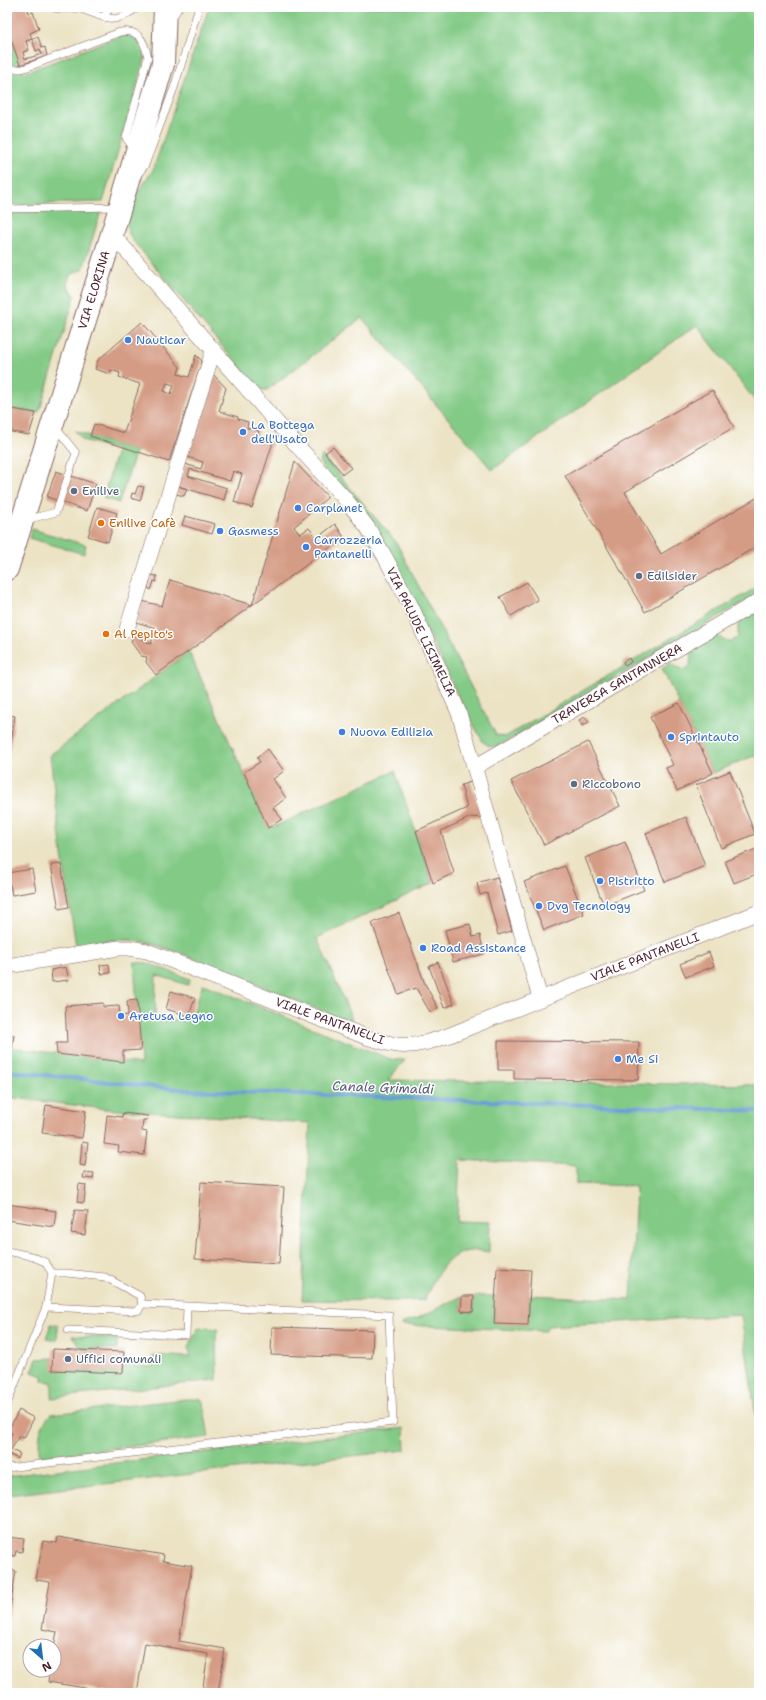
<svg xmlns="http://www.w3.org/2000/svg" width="766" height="1700" viewBox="0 0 766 1700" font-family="'Shantell Sans',sans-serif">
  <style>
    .green { fill: #83ca86; stroke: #667458 }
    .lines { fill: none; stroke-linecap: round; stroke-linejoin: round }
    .stream { stroke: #6a9dd6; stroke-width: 4 }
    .building { fill: #d59c85; fill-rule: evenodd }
    .service-casing { stroke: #836461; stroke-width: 8 }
    .minor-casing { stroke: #836461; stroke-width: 16 }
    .primary-casing { stroke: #836461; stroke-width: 24 }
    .service { stroke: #fff; stroke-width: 7 }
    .minor { stroke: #fff; stroke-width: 15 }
    .primary { stroke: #fff; stroke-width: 22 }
    .shop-dot { fill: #3f7fe0; stroke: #fff; stroke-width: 1.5 }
    .service-dot { fill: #5c6f8a; stroke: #fff; stroke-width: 1.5 }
    .food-dot { fill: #e8710a; stroke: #fff; stroke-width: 1.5 }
    .labels { text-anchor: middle; stroke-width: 3; stroke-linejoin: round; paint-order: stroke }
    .street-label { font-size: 12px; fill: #4a1f2b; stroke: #fff }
    .shop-label { font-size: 12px; fill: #366cbe; stroke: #fff; text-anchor: start }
    .service-label { font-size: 12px; fill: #4e5e75; stroke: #fff; text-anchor: start }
    .food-label { font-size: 12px; fill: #c56008; stroke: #fff; text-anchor: start }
    .water-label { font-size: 13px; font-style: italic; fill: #585878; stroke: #fff }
  </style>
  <rect width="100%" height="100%" fill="#fff"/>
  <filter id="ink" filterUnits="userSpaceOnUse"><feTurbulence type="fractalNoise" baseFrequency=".025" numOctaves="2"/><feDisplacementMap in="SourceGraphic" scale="8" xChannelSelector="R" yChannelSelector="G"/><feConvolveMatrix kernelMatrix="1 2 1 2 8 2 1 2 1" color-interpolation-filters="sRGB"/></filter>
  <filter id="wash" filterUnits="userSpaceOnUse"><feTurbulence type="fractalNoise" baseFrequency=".012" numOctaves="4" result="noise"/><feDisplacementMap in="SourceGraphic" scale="16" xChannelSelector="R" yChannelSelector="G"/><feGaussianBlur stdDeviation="0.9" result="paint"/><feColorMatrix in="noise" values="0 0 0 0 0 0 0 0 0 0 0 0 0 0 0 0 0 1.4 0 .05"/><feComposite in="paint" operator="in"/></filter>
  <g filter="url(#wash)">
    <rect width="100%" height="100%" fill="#ece3c4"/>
    <g class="green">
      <polygon points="209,7 759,7 759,406 697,325 492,470 362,318 267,390 259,390 134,242 129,234 127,223 132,201 153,170"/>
      <path d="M7,28L24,73L120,36C138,33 141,45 145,59L103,202L7,205Z"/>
      <polygon points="101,211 83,269 70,275 67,284 75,296 40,410 36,413 7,408 7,213"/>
      <polygon points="75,431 136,451 119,503 103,498 117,450 83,440"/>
      <polygon points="322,455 396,542 496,735 505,737 759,586 759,593 497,747 489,746 483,742 458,696 433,642 320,463"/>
      <polygon points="32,529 86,545 84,554 29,538"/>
      <polygon points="759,611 759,761 756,755 713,773 662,669 670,663 683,670 690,666 691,651 717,636 730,642 738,637 738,624"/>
      <path d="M189,652L269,829L395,771L433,883L317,938L352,1019L339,1018L183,954C162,947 142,939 119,940C105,940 90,944 76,946L63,862L50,755Z"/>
      <path d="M134,962L147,963L190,979L188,985L156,975L155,1021L191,1019L203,984L390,1059L405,1060L388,1080L759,1085V1423H758L755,1411L741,1315L547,1326L546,1331L402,1325L403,1323L418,1318L462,1296L461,1311L473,1312L474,1296H496L494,1323L528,1325L530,1295L631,1300L636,1186L576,1184V1166L460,1160L457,1221L490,1222L489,1252C483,1251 476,1250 470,1251C446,1253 433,1280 425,1300L403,1301L302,1300L310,1123L105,1109L7,1097V1047L141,1064Z"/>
      <polygon points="51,1324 58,1325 57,1340 46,1338"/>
      <polygon points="199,1327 218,1329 216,1336 217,1380 52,1398 52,1382 42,1381 42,1376 32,1372 37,1359 53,1358 53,1370 123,1373 123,1366 152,1367 153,1355 191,1357 188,1347"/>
      <polygon points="72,1336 117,1338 117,1349 82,1349"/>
      <path d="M186,1399H200L203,1402L209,1437L39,1457C39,1440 38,1427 51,1414Z"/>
      <polygon points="404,1428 405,1450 7,1495 7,1476"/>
    </g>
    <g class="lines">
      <polyline class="stream" points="7,1071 185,1090 759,1111"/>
    </g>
    <g id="blocks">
      <g class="building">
        <polygon points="7,7 27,7 29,13 33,12 39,29 30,33 32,39 26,41 29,50 23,52 25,59 42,54 40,49 36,51 32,39 38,37 42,48 45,47 47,56 20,65 7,28 7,22 11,20"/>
        <path d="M142,322L180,367L178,374L189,377L196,355L202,361L169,462L90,436L94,424L124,433L140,384L119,377L120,373L111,370L110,374L95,369L98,360ZM167,383L174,385L171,394L164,391Z"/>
        <polygon points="213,374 226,388 219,411 238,417 238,419 248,422 247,428 259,431 257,438 273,442 252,508 234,502 242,474 233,471 230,481 190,469 188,476 227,488 224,500 178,486 185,464 201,469 203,462 187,457"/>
        <polygon points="712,390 734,427 625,492 661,554 758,497 759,545 645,612 565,476"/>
        <polygon points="7,408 36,413 29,435 7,431"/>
        <polygon points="333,447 351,468 343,474 325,453"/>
        <polygon points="295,462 328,497 294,527 300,534 309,528 317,538 335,524 344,537 252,605"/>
        <polygon points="56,471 96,484 87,511 47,497"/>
        <polygon points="138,486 144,487 140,501 131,498 132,493 135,494"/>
        <polygon points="178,486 187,489 184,496 176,494"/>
        <polygon points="97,507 117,513 108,542 88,536"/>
        <polygon points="185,516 215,524 212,534 182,525"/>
        <polygon points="151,575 157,576 156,582 154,581 151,590 148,588"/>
        <polygon points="170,580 252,605 156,675 146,662 147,657 141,656 131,642 133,635 151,644 156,628 136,622 142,601 162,606"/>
        <polygon points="527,582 538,600 511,616 500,597"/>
        <polygon points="629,658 631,662 625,666 623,662"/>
        <polygon points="679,703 713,773 677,791 666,768 673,765 650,717"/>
        <polygon points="7,715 15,716 9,754 7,753"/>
        <polygon points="585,717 589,722 582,726 579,720"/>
        <polygon points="588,742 620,806 544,845 511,781"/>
        <polygon points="268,749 284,771 273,779 286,798 273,808 282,819 268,828 244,772 260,762 257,758"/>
        <polygon points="730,771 755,834 721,848 696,785"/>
        <polygon points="471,782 482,818 471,817 441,831 454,873 433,883 416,831 467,808 461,785"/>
        <polygon points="686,817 705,866 665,882 646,833"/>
        <polygon points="625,842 644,890 604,906 585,858"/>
        <polygon points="759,848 759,873 734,883 725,861"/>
        <polygon points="61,864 69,907 59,909 51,865"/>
        <polygon points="565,866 584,914 544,930 524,882"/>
        <polygon points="32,869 36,891 12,895 10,885 7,885 7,873"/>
        <polygon points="497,877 512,931 498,935 487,893 480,895 477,883"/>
        <polygon points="399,913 425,984 438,1008 430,1012 416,988 398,994 372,923"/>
        <polygon points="470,924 473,937 480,935 484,954 453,962 445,930"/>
        <polygon points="709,952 714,966 686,977 680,964"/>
        <polygon points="438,962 454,1004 444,1008 429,966"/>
        <polygon points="109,964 110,973 101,974 100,965"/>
        <polygon points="66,967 69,980 52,982 51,970"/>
        <polygon points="171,991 195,998 189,1016 166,1009"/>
        <polygon points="137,1000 141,1050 123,1051 123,1062 57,1054 56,1043 67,1043 65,1006 103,1003 103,1007 119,1006 120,1016 128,1015 127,1001"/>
        <polygon points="7,1027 10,1027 9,1035 14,1035 12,1048 7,1047"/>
        <polygon points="498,1041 639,1042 638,1080 514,1079 514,1070 498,1070"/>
        <polygon points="46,1105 86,1111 82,1138 42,1133"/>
        <polygon points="123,1113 148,1116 147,1120 143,1120 142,1131 147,1132 144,1155 118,1152 119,1146 104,1144 107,1115 122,1117"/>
        <polygon points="82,1142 88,1143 85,1166 80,1165"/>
        <polygon points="84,1172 94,1173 93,1179 83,1178"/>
        <polygon points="201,1182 284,1187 279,1264 195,1259"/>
        <polygon points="79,1184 86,1185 84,1203 77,1202"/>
        <polygon points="7,1204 56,1211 54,1227 7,1220"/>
        <polygon points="75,1210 88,1211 85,1235 71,1233"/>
        <polygon points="497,1268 531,1270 528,1325 494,1324"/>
        <polygon points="462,1296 474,1296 473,1312 461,1311"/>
        <polygon points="272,1327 373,1330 372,1358 271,1355"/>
        <polygon points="53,1349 124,1352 123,1373 52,1370"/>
        <polygon points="19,1410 34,1418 24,1438 19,1436 11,1450 20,1454 18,1459 7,1453 7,1444 12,1433 8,1431"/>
        <polygon points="7,1537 24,1539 22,1552 16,1551 15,1556 7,1555"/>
        <polygon points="58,1537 164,1555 163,1561 192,1566 179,1641 225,1649 218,1693 202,1693 208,1654 145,1643 137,1693 116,1693 48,1682 50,1670 54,1670 54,1646 57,1632 42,1629 50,1582 36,1580 43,1541 57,1543"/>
        <polygon points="7,1569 16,1571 8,1621 7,1621"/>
      </g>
    </g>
  </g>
  <g filter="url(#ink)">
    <use href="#blocks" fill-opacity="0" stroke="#836461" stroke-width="1"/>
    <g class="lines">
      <defs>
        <g id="service">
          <polyline points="56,9 78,8 103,17 115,19 124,16 139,7"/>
          <polyline points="103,17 111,7"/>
          <polyline points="169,18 173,17 179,7"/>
          <path d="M7,69H22L31,66L120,32C139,29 144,40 148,57L126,138L133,148"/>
          <polyline points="138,174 145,165 174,88 199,7"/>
          <polyline points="7,209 118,207"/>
          <polyline points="26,520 56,512 76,453 56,428"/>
          <polyline points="7,1251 31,1256 45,1262 52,1273 46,1307 7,1404"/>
          <polyline points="46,1307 135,1311 139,1310 142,1304 140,1296 105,1277 66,1273 52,1273"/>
          <polyline points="68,1330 186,1335 187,1307"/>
          <polyline points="7,1468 393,1422 389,1315 142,1304"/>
        </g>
        <g id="minor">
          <polyline points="112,234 278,424 347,501 368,528 384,555 412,608 459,713 540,998"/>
          <polyline points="127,629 213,351"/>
          <polyline points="475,767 759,601"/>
          <path d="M7,966L119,948H129L147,951L369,1038C378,1040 388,1044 397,1045C415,1047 433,1041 450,1035L759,912"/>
        </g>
        <polyline id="primary" points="7,569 112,234 163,64 165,7"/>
      </defs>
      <use href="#service" class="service-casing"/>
      <use href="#minor" class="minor-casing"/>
      <use href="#primary" class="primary-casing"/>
      <use href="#service" class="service"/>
      <use href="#minor" class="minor"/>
      <use href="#primary" class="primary"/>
    </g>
  </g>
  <g class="shop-dot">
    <circle cx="128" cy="340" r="4"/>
    <circle cx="243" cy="432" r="4"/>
    <circle cx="298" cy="508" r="4"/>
    <circle cx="220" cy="531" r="4"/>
    <circle cx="306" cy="547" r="4"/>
    <circle cx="342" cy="732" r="4"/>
    <circle cx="671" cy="737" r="4"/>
    <circle cx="600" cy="881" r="4"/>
    <circle cx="539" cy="906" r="4"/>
    <circle cx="423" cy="948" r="4"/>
    <circle cx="121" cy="1016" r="4"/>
    <circle cx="618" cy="1059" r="4"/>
  </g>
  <g class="service-dot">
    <circle cx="74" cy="491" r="4"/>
    <circle cx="639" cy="576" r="4"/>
    <circle cx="574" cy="784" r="4"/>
    <circle cx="68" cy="1359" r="4"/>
  </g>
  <g class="food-dot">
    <circle cx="101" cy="523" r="4"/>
    <circle cx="106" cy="634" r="4"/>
  </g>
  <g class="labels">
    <g class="street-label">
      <text transform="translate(94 290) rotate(-73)" y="4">VIA ELORINA</text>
      <text transform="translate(421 632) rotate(64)" y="4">VIA PALUDE LISIMELIA</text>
      <text transform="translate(617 684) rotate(-30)" y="4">TRAVERSA SANTANNERA</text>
      <text transform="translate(645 957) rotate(-21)" y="4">VIALE PANTANELLI</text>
      <text transform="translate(330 1021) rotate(20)" y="4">VIALE PANTANELLI</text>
    </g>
    <g class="shop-label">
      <text x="136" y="344">Nauticar</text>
      <text x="251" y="429">La Bottega<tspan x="251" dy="14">dell'Usato</tspan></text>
      <text x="306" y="512">Carplanet</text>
      <text x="228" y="535">Gasmess</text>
      <text x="314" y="544">Carrozzeria<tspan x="314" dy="14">Pantanelli</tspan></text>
      <text x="350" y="736">Nuova Edilizia</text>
      <text x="679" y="741">Sprintauto</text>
      <text x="608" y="885">Pistritto</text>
      <text x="547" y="910">Dvg Tecnology</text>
      <text x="431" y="952">Road Assistance</text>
      <text x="129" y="1020">Aretusa Legno</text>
      <text x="626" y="1063">Me Si</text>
    </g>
    <g class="service-label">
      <text x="82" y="495">Enilive</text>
      <text x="647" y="580">Edilsider</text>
      <text x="582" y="788">Riccobono</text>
      <text x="76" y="1363">Uffici comunali</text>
    </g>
    <g class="food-label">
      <text x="109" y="527">Enilive Cafè</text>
      <text x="114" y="638">Al Pepito's</text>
    </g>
    <g class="water-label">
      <text transform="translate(383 1087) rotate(2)" y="5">Canale Grimaldi</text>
    </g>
  </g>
  <rect width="766" height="1700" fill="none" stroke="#fff" stroke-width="24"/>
  <g transform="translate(42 1658) rotate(152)"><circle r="19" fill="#ffffff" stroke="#b7a5aa"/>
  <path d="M0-3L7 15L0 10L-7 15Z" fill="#1f6fb2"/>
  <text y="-6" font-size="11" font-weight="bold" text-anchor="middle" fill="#4a1f2b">N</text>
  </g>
</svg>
